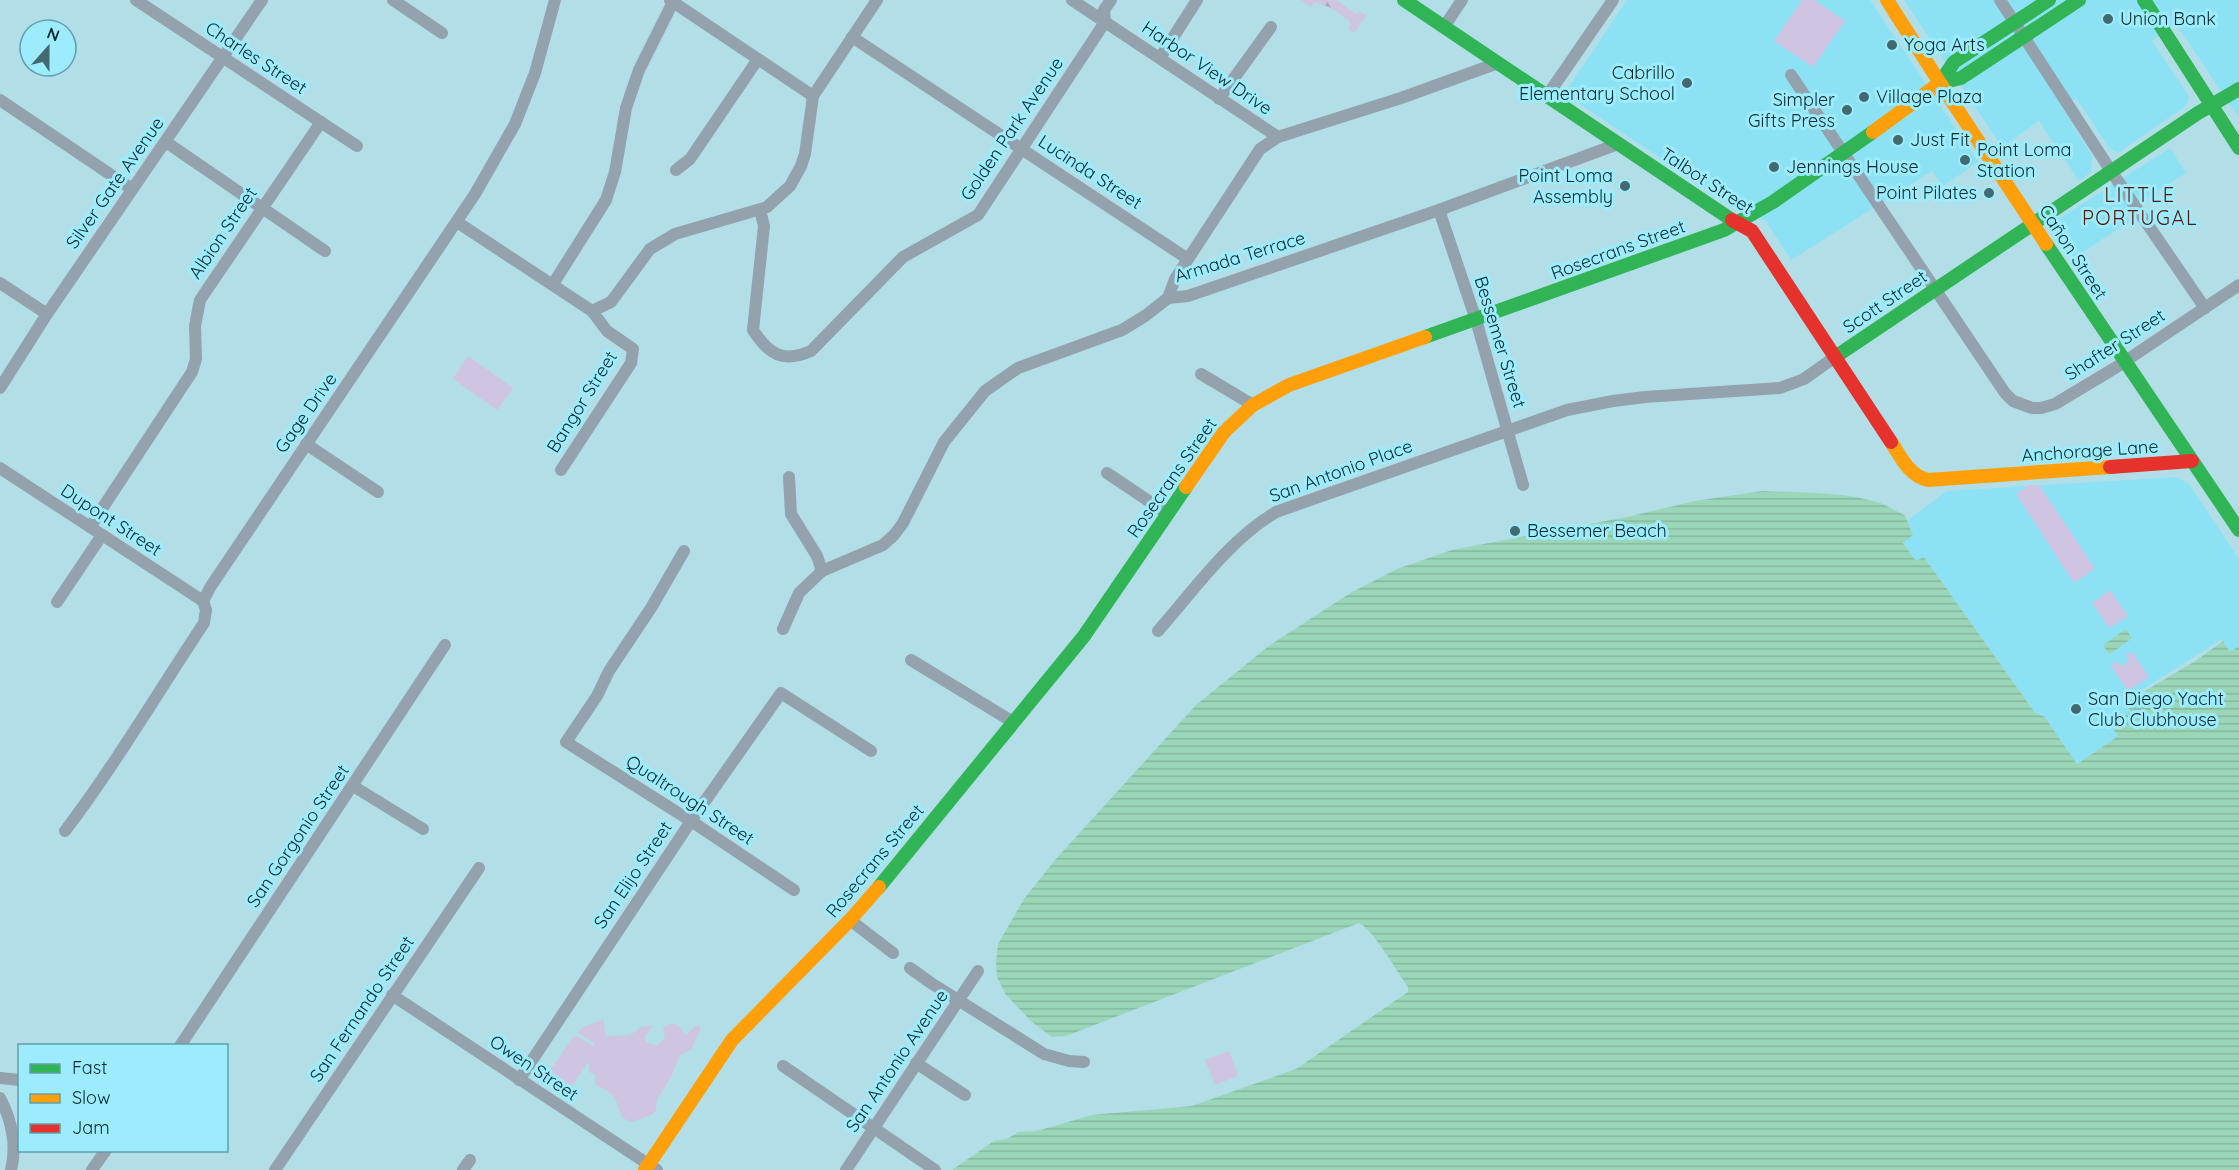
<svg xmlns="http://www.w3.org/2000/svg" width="2239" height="1170" viewBox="0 0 2239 1170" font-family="Quicksand,sans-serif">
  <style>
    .built { fill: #8ce2f4 }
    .green { fill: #cfc5e2 }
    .forest { fill: url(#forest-firs) }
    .water { fill: url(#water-rules) }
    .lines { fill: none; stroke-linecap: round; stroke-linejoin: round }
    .street { stroke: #93a2ac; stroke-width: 12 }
    .fast { stroke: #30b455; stroke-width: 14 }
    .slow { stroke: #ff9f0a; stroke-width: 14 }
    .jam { stroke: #e5322d; stroke-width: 14 }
    .poi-dot { fill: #426870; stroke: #9cecfe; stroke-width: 2 }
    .labels { text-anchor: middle; stroke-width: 6; stroke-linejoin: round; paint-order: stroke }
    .poi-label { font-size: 18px; fill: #052930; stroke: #9cecfe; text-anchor: start }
    .street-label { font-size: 18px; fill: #052930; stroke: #9cecfe }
    .neighbourhood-label { font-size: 20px; letter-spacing: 1.5px; fill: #591609; stroke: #9cecfe }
  </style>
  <defs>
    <pattern id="forest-firs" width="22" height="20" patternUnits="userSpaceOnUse" patternTransform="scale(1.5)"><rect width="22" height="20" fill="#cfc5e2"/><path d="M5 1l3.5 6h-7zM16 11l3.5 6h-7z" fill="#b0a9c2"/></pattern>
    <pattern id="water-rules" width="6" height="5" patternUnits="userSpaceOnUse" patternTransform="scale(1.5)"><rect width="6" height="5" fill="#9bd6b9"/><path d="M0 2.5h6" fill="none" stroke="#84b89f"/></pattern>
  </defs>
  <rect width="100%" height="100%" fill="#b2dee8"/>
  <g class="built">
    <polygon points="1627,0 1870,0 1978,162 1943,186 1932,171 1791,260 1765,220 1735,208 1569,97 1569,87"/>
    <polygon points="1904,0 2239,0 2239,118 2175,22 2152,41 2189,96 2186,106 2118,153 2109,148 2076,98 2062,107 2092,156 2091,172 2079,181 2039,121 2002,147"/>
    <polygon points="2170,148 2186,173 2124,212 2130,221 2074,258 2054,226 2055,221"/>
    <polygon points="2176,477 2189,484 2239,559 2239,646 2230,652 2222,639 2129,698 2127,705 2131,711 2113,723 2114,725 2112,727 2118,736 2077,764 2042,714 2037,715 1924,557 1916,562 1903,542 1913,535 1909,529 1908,520 1947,491"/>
  </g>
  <g class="green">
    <polygon points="1802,0 1814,0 1845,21 1813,67 1774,41"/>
    <polygon points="468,356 513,388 497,410 453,379"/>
    <polygon points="2029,485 2040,486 2095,569 2074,583 2016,494"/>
    <polygon points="2110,590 2128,616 2109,628 2092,603"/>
    <polygon points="2132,652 2149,677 2128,691 2111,666 2117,661 2121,666 2129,662 2126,655"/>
    <path d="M603,1019L606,1036C618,1035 633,1038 640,1027L653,1025L645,1037L646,1042L656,1046L665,1038L663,1028L672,1023L678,1025L686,1035L695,1026H699L701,1028L691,1050L680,1055L671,1077L657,1099L656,1110L652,1115L632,1122L622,1118C616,1099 615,1092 595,1085V1075L589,1072V1064L587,1063L570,1089L563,1090L548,1081L547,1075L573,1037L577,1036L593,1046L594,1053V1043L578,1033C582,1024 595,1024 603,1019Z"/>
    <polygon points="1229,1051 1238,1076 1215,1085 1205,1060"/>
  </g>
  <polygon class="forest" points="1301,0 1336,0 1356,14 1361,12 1367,15 1354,33 1349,30 1351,22 1331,8 1315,2 1311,7"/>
  <g class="water">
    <path d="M1762,491C1800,493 1843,491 1880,503C1889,506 1896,512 1905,515L1913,535L1903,543L1916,561L1924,557L2036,714L2044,716L2077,764L2118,736L2112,727L2116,725L2114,722L2131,711L2127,705L2128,701L2197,660L2223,641L2230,652L2239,646V1170H952L994,1141L1007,1139L1018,1132L1037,1131L1092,1115L1192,1106L1296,1069L1408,992V987C1398,973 1373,929 1359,923L1066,1036L1052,1037L1032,1022L1006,995L997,977L996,961L998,944L1024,899L1055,860L1196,705L1270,645L1352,592L1397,569L1452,550L1627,517L1695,501Z"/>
    <polygon points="2126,629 2132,638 2109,655 2103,645"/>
  </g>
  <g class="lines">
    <g class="street">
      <polyline points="136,0 357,146"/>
      <polyline points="393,0 442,33"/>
      <polyline points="670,0 813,96"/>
      <polyline points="1072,0 1278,137"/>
      <polyline points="2000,0 2111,171 2205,308"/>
      <polyline points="1105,22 1104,10 1111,0"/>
      <polyline points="1444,27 1462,0"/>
      <polyline points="852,37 1188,259"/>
      <polyline points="1160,58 1197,0"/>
      <polyline points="1791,75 2005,393 2013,401 2032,408 2041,408 2055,404 2115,368 2239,285"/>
      <polyline points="1547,96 1613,0"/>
      <polyline points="1219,99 1271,27"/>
      <polyline points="0,100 132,189"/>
      <polyline points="166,142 325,251"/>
      <polyline points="676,170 690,159 758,59"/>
      <path d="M760,210L764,226L753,330C769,355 783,363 811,351L903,257L978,215L1105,22"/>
      <polyline points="1439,210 1476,320 1523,485"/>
      <polyline points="457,222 592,311 607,331 633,349 631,363 561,470"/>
      <polyline points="0,283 47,314"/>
      <polyline points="553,284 606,200 615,172 626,108 639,70 674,0"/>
      <polyline points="1168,298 1175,279 1260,149 1278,137 1401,98 1498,63"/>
      <polyline points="592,311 611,302 650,249 675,234 767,207 790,186 801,166 805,154 813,96 877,0"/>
      <polyline points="1201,374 1253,405"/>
      <polyline points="0,388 47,314 262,0"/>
      <polyline points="306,444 378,492"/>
      <polyline points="0,468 203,601"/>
      <polyline points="1107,473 1168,514"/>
      <polyline points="789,477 791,514 817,556 822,571"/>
      <polyline points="90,527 192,372 196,359 195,326 200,300 321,122"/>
      <polyline points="684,551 651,608 609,671 597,696 566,742 691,821 794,890"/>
      <polyline points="57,602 102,535"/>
      <polyline points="783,629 799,593 822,571 883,545 894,535 903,523 944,442 985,391 1018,368 1122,330 1145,316 1168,298 1188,296 1439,210 1618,144"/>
      <path d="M1158,631C1194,590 1229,540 1276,512L1567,410L1613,401L1645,397L1780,388L1804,379L1835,357"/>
      <polyline points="911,660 1013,722"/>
      <polyline points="353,786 423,829"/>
      <path d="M65,831C115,765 158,692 204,623L206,610L203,601L211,586L475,194L515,124L535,73L555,0"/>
      <polyline points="850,920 893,953"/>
      <polyline points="910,968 931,983 1044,1054 1069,1061 1084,1062"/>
      <polyline points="392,995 657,1170"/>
      <polyline points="180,1046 445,645"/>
      <polyline points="916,1063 965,1095"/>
      <polyline points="783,1066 935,1170"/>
      <polyline points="0,1078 20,1080"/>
      <polyline points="519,1080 691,821 781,693 871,751"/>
      <path d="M0,1098C12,1120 17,1146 11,1170"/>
      <polyline points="92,1170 106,1150"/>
      <polyline points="275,1170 479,868"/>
      <polyline points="463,1170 470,1160"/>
      <polyline points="846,1170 978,971"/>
    </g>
    <g class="fast">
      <polyline points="1404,0 1732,220"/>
      <polyline points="2144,0 2239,148"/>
      <polyline points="1940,83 1961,78 2079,0"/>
      <polyline points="1940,83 1954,62 2049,0"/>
      <polyline points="2046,244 2239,530"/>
      <polyline points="1425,337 1724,230 1773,202 1873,132"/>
      <polyline points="1835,357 2198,113 2239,89"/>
      <polyline points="879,887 1084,636 1186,487"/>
    </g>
    <g class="slow">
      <polyline points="1887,0 1940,83"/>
      <polyline points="1873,132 1940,83 2046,244"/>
      <path d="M1891,442C1901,457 1909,476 1928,480L2110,467"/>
      <polyline points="1186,487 1224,432 1253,405 1289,385 1425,337"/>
      <polyline points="645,1170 732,1040 850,920 879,887"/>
    </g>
    <g class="jam">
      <polyline points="1732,220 1752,231 1891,442"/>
      <polyline points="2110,467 2192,461"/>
    </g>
  </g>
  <g class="poi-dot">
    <circle cx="2108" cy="19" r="6"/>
    <circle cx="1892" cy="45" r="6"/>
    <circle cx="1687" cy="83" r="6"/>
    <circle cx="1864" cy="97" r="6"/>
    <circle cx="1847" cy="110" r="6"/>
    <circle cx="1898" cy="140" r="6"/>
    <circle cx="1965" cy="160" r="6"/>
    <circle cx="1774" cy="167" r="6"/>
    <circle cx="1625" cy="186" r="6"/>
    <circle cx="1989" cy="193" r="6"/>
    <circle cx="1515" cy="531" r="6"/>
    <circle cx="2076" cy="709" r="6"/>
  </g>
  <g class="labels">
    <g class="poi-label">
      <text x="2120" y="25">Union Bank</text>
      <text x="1904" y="51">Yoga Arts</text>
      <text x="1675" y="79" text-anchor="end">Cabrillo<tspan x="1675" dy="21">Elementary School</tspan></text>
      <text x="1876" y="103">Village Plaza</text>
      <text x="1835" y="106" text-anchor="end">Simpler<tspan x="1835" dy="21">Gifts Press</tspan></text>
      <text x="1910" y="146">Just Fit</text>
      <text x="1977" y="156">Point Loma<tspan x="1977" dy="21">Station</tspan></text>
      <text x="1786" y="173">Jennings House</text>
      <text x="1613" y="182" text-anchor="end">Point Loma<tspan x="1613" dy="21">Assembly</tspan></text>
      <text x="1977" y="199" text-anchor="end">Point Pilates</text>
      <text x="1527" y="537">Bessemer Beach</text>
      <text x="2088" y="705">San Diego Yacht<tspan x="2088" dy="21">Club Clubhouse</tspan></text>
    </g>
    <g class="street-label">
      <text transform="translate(256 58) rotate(33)" y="6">Charles Street</text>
      <text transform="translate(1207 68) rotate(34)" y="6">Harbor View Drive</text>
      <text transform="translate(1012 129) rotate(-56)" y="6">Golden Park Avenue</text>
      <text transform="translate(1090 172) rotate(33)" y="6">Lucinda Street</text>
      <text transform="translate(1707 181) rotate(33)" y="6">Talbot Street</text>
      <text transform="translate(115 183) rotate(-55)" y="6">Silver Gate Avenue</text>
      <text transform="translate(223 233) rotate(-56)" y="6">Albion Street</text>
      <text transform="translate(1618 250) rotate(-20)" y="6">Rosecrans Street</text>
      <text transform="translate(2073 252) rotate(57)" y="6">Cañon Street</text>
      <text transform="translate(1240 257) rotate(-17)" y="6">Armada Terrace</text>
      <text transform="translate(1885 302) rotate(-34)" y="6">Scott Street</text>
      <text transform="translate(1500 342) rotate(73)" y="6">Bessemer Street</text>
      <text transform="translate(2115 345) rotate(-33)" y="6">Shafter Street</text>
      <text transform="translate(582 402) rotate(-58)" y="6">Bangor Street</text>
      <text transform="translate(306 413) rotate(-55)" y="6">Gage Drive</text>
      <text transform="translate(2090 451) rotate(-4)" y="6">Anchorage Lane</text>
      <text transform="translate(1341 471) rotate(-20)" y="6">San Antonio Place</text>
      <text transform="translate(1172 478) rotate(-55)" y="6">Rosecrans Street</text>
      <text transform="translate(111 520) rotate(33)" y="6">Dupont Street</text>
      <text transform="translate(690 800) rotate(33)" y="6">Qualtrough Street</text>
      <text transform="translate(298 836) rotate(-56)" y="6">San Gorgonio Street</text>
      <text transform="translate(875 861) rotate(-50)" y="6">Rosecrans Street</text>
      <text transform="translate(633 875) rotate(-56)" y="6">San Elijo Street</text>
      <text transform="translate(362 1009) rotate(-56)" y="6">San Fernando Street</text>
      <text transform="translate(897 1061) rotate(-56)" y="6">San Antonio Avenue</text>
      <text transform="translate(534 1068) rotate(34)" y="6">Owen Street</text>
    </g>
    <g class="neighbourhood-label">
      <text x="2140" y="202">LITTLE<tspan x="2140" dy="23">PORTUGAL</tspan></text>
    </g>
  </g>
  <rect x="18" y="1044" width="210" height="108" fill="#9cecfe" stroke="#609eac" stroke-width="1.5"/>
  <rect x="30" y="1064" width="30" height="9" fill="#30b455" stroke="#609eac" stroke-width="1.5"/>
  <text x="72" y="1074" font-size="18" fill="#052930">Fast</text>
  <rect x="30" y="1094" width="30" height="9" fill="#ff9f0a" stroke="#609eac" stroke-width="1.5"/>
  <text x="72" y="1104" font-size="18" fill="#052930">Slow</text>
  <rect x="30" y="1124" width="30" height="9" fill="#e5322d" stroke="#609eac" stroke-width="1.5"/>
  <text x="72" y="1134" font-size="18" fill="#052930">Jam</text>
  <g transform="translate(48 48) rotate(21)"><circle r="28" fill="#9cecfe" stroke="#609eac" stroke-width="1.5"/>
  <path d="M0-4.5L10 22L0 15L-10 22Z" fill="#426870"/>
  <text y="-9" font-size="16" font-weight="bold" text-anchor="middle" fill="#052930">N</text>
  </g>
</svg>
